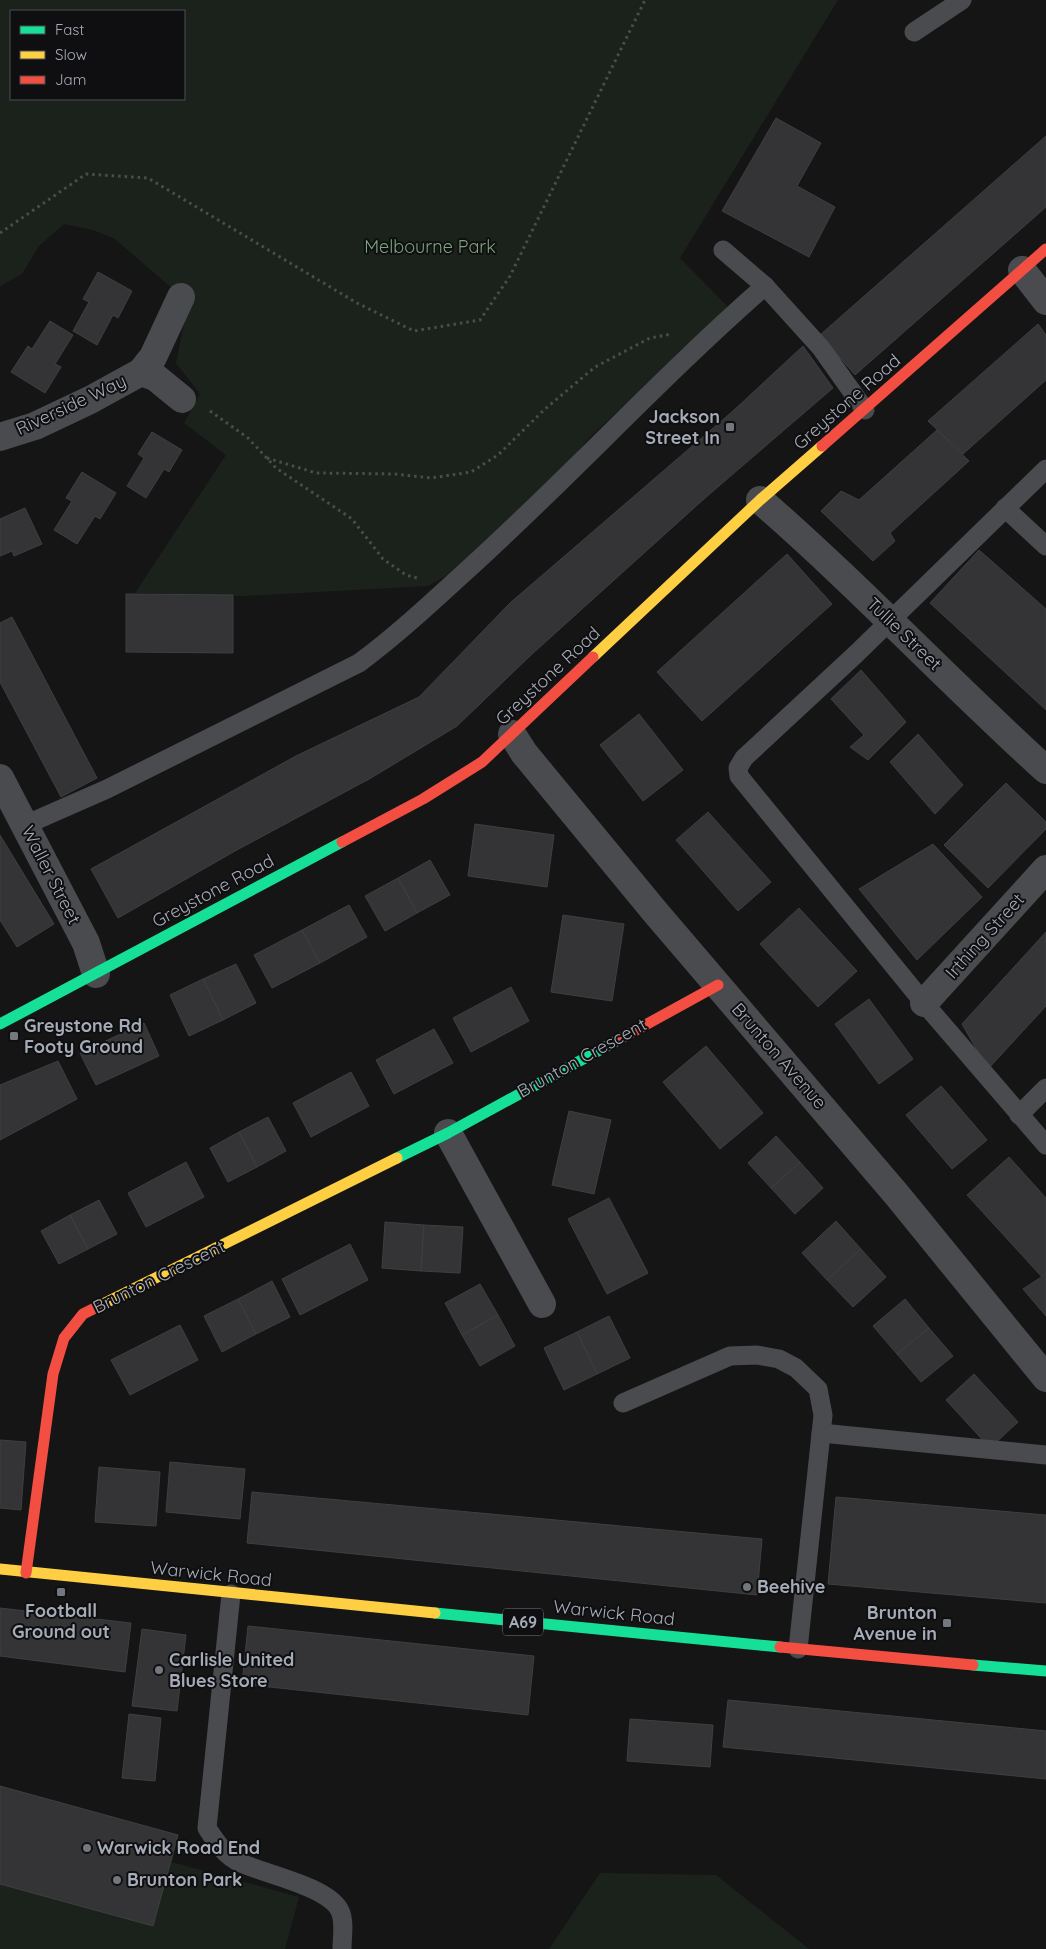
<svg xmlns="http://www.w3.org/2000/svg" width="1046" height="1949" viewBox="0 0 1046 1949" font-family="Quicksand,sans-serif">
  <style>
    .green { fill: #1b221c; fill-rule: evenodd }
    .building { fill: #343436; stroke: #3d3f41 }
    .lines { fill: none; stroke-linecap: round; stroke-linejoin: round }
    .path { stroke: #4b4c50; stroke-width: 3; stroke-dasharray: 2.5 4; stroke-linecap: butt }
    .lane { stroke: #494b4e; stroke-width: 19 }
    .street { stroke: #494b4e; stroke-width: 28 }
    .fast { stroke: #16e098; stroke-width: 11 }
    .slow { stroke: #ffcf43; stroke-width: 11 }
    .jam { stroke: #f24e42; stroke-width: 11 }
    .poi-dot { fill: #73777e; stroke: #0f0f11; stroke-width: 2 }
    .labels { text-anchor: middle; stroke-width: 4; stroke-linejoin: round; paint-order: stroke }
    .shield { fill: #0f0f11; stroke: #797d85; stroke-width: 1 }
    .shield-label { font-size: 16px; font-weight: bold; fill: #a6acb7 }
    .park-label { font-size: 18px; fill: #7da37c; stroke: #0f0f11 }
    .street-label { font-size: 18px; fill: #a6acb7; stroke: #0f0f11 }
    .poi-label { font-size: 18px; font-weight: bold; fill: #a6acb7; stroke: #0f0f11; text-anchor: start }
  </style>
  <rect width="100%" height="100%" fill="#151515"/>
  <g class="green">
    <path d="M0,0H838L680,258L731,310L718,319L589,438L502,544L428,586L244,596L135,593L226,455L184,423L200,394L176,363L188,302L115,239L93,230L64,224L39,246L22,274L0,286ZM11,11H184V99H11Z"/>
    <polygon points="0,1786 178,1835 172,1862 299,1897 285,1949 0,1949"/>
    <polygon points="600,1873 716,1875 809,1949 549,1949"/>
  </g>
  <g class="building">
    <polygon points="776,118 821,143 797,186 835,207 809,257 722,211"/>
    <polygon points="1046,136 1046,207 855,375 820,335"/>
    <polygon points="98,272 132,291 118,318 113,315 97,345 73,331 89,302 83,299"/>
    <polygon points="50,321 73,335 55,364 61,367 45,393 11,372 28,346 32,349"/>
    <polygon points="1038,324 1046,335 1046,380 963,454 928,421"/>
    <polygon points="803,346 833,388 705,498 531,655 457,726 371,778 235,851 118,918 91,869 296,756 419,697 510,603 733,411"/>
    <polygon points="937,430 969,461 890,533 895,541 873,561 821,511 841,491 859,500"/>
    <polygon points="152,432 182,450 169,472 164,469 146,498 127,486 144,458 138,454"/>
    <polygon points="82,472 116,493 100,519 95,516 77,544 54,530 72,501 66,498"/>
    <polygon points="25,508 42,544 14,556 12,551 0,556 0,519"/>
    <polygon points="979,550 1046,609 1046,710 930,603"/>
    <polygon points="787,554 832,604 702,721 657,672"/>
    <polygon points="126,594 233,595 233,653 126,652"/>
    <polygon points="12,617 97,778 61,797 0,682 0,623"/>
    <polygon points="861,670 906,722 868,760 850,747 864,735 831,699"/>
    <polygon points="639,714 683,770 643,801 600,745"/>
    <polygon points="918,734 963,785 935,814 890,762"/>
    <polygon points="1006,783 1046,822 1046,829 988,888 944,845"/>
    <polygon points="708,812 771,882 738,911 676,840"/>
    <polygon points="475,824 554,835 547,887 468,876"/>
    <polygon points="0,835 54,924 17,947 0,920"/>
    <polygon points="933,844 982,897 917,960 859,889"/>
    <polygon points="430,860 450,895 417,913 398,878"/>
    <polygon points="398,878 417,913 385,931 365,896"/>
    <polygon points="349,905 367,937 320,963 302,930"/>
    <polygon points="799,908 857,971 818,1007 760,944"/>
    <polygon points="563,915 624,924 612,1001 551,992"/>
    <polygon points="302,930 320,963 272,988 254,955"/>
    <polygon points="1046,932 1046,1006 988,1069 962,1024"/>
    <polygon points="236,964 256,1003 223,1020 203,979"/>
    <polygon points="203,979 223,1020 189,1036 170,995"/>
    <polygon points="511,987 529,1021 471,1052 453,1018"/>
    <polygon points="869,999 913,1059 879,1084 835,1024"/>
    <polygon points="144,1023 159,1056 96,1085 80,1053"/>
    <polygon points="434,1029 453,1063 394,1094 376,1060"/>
    <polygon points="706,1046 763,1113 720,1149 663,1082"/>
    <polygon points="58,1061 77,1099 0,1140 0,1085"/>
    <polygon points="351,1072 369,1106 311,1137 293,1103"/>
    <polygon points="941,1086 987,1140 952,1169 906,1115"/>
    <polygon points="569,1111 611,1120 594,1194 552,1185"/>
    <polygon points="268,1117 286,1151 257,1167 239,1132"/>
    <polygon points="239,1132 257,1167 228,1182 210,1148"/>
    <polygon points="776,1136 800,1162 771,1188 748,1163"/>
    <polygon points="1009,1157 1046,1198 1046,1274 1042,1277 967,1195"/>
    <polygon points="186,1162 204,1197 146,1227 128,1193"/>
    <polygon points="800,1162 823,1188 795,1214 771,1188"/>
    <polygon points="609,1198 648,1273 607,1294 568,1219"/>
    <polygon points="99,1200 117,1234 88,1249 70,1215"/>
    <polygon points="70,1215 88,1249 59,1264 41,1231"/>
    <polygon points="836,1221 861,1249 827,1280 802,1253"/>
    <polygon points="385,1222 424,1225 421,1271 382,1268"/>
    <polygon points="424,1225 463,1227 460,1273 421,1271"/>
    <polygon points="350,1244 368,1280 300,1315 282,1279"/>
    <polygon points="861,1249 886,1277 853,1307 827,1280"/>
    <polygon points="1046,1274 1046,1316 1023,1289"/>
    <polygon points="272,1281 290,1317 256,1334 238,1299"/>
    <polygon points="480,1284 498,1315 462,1335 445,1303"/>
    <polygon points="238,1299 256,1334 222,1352 204,1316"/>
    <polygon points="905,1299 929,1328 897,1354 873,1326"/>
    <polygon points="498,1315 515,1346 480,1366 462,1335"/>
    <polygon points="609,1316 630,1358 597,1374 577,1332"/>
    <polygon points="180,1325 198,1360 130,1395 111,1360"/>
    <polygon points="929,1328 953,1356 921,1382 897,1354"/>
    <polygon points="577,1332 597,1374 564,1390 544,1348"/>
    <polygon points="974,1374 1018,1422 990,1448 946,1400"/>
    <polygon points="0,1440 26,1442 21,1510 0,1508"/>
    <polygon points="170,1462 245,1469 240,1519 166,1512"/>
    <polygon points="99,1467 160,1472 156,1526 95,1522"/>
    <polygon points="252,1492 762,1539 757,1595 247,1543"/>
    <polygon points="836,1497 1046,1515 1046,1603 828,1584"/>
    <polygon points="0,1608 131,1623 125,1672 0,1656"/>
    <polygon points="248,1626 534,1656 528,1715 242,1684"/>
    <polygon points="142,1629 186,1635 177,1711 132,1706"/>
    <polygon points="728,1700 1046,1731 1046,1779 723,1747"/>
    <polygon points="129,1714 161,1718 155,1781 122,1778"/>
    <polygon points="630,1719 713,1725 710,1767 627,1761"/>
    <polygon points="0,1786 178,1835 153,1926 0,1884"/>
  </g>
  <g class="lines">
    <g class="path">
      <polyline points="0,233 86,174 148,178 357,303 414,331 480,320 510,276 645,0"/>
      <polyline points="210,411 248,438 276,468 352,519 383,559 406,575 417,578"/>
      <polyline points="267,458 316,473 395,474 431,478 471,472 498,455 545,409 595,367 650,338 672,334"/>
    </g>
    <g class="lane">
      <polyline points="914,32 962,0"/>
      <polyline points="723,250 765,286 821,348 865,410"/>
      <polyline points="1046,469 856,654 744,758 738,768 739,776 924,1003 1046,1145"/>
      <polyline points="1005,508 1046,546"/>
      <path d="M25,825L107,789L359,663C397,635 431,603 465,572C568,479 661,377 765,286"/>
      <polyline points="1019,1115 1046,1088"/>
      <polyline points="623,1403 730,1356 757,1355 779,1359 796,1368 818,1389 823,1415 798,1649"/>
      <polyline points="821,1433 1046,1455"/>
      <path d="M231,1594L207,1828C216,1842 225,1856 241,1863C265,1874 329,1887 340,1911C345,1921 342,1938 342,1949"/>
    </g>
    <g class="street">
      <polyline points="1022,270 1046,301"/>
      <polyline points="141,372 155,377 182,399"/>
      <polyline points="0,437 35,426 90,400 141,372 153,357 181,297"/>
      <path d="M760,500C859,586 949,682 1046,770"/>
      <polyline points="512,734 524,753 656,913 897,1195 1046,1378"/>
      <polyline points="0,778 86,943 96,974"/>
      <polyline points="924,1003 1046,869"/>
      <polyline points="448,1133 542,1304"/>
    </g>
    <g class="fast">
      <polyline points="0,1024 342,842"/>
      <polyline points="397,1158 448,1133 618,1040"/>
      <polyline points="435,1613 780,1647"/>
      <polyline points="973,1665 1046,1671"/>
    </g>
    <g class="slow">
      <polyline points="593,657 760,500 822,446"/>
      <polyline points="101,1305 397,1158"/>
      <polyline points="0,1569 435,1613"/>
    </g>
    <g class="jam">
      <polyline points="822,446 1046,249"/>
      <polyline points="342,842 423,799 482,762 593,657"/>
      <polyline points="618,1040 718,985"/>
      <polyline points="26,1573 53,1374 64,1338 83,1314 101,1305"/>
      <polyline points="780,1647 973,1665"/>
    </g>
  </g>
  <g class="poi-dot">
    <rect x="725" y="422" width="10" height="10" rx="2.5"/>
    <rect x="9" y="1031" width="10" height="10" rx="2.5"/>
    <circle cx="747" cy="1587" r="5"/>
    <rect x="56" y="1587" width="10" height="10" rx="2.5"/>
    <rect x="942" y="1618" width="10" height="10" rx="2.5"/>
    <circle cx="159" cy="1670" r="5"/>
    <circle cx="87" cy="1848" r="5"/>
    <circle cx="117" cy="1880" r="5"/>
  </g>
  <g class="labels">
    <rect class="shield" x="503" y="1608.5" width="40" height="27" rx="4"/>
    <g class="shield-label">
      <text x="523" y="1628">A69</text>
    </g>
    <g class="park-label">
      <text x="430" y="253">Melbourne Park</text>
    </g>
    <g class="street-label">
      <text transform="translate(847 402) rotate(-41)" y="6">Greystone Road</text>
      <text transform="translate(71 405) rotate(-25)" y="6">Riverside Way</text>
      <text transform="translate(904 634) rotate(44)" y="6">Tullie Street</text>
      <text transform="translate(548 676) rotate(-43)" y="6">Greystone Road</text>
      <text transform="translate(51 875) rotate(63)" y="6">Waller Street</text>
      <text transform="translate(213 891) rotate(-28)" y="6">Greystone Road</text>
      <text transform="translate(985 936) rotate(-48)" y="6">Irthing Street</text>
      <text transform="translate(779 1056) rotate(49)" y="6">Brunton Avenue</text>
      <text transform="translate(582 1058) rotate(-29)" y="6">Brunton Crescent</text>
      <text transform="translate(159 1277) rotate(-26)" y="6">Brunton Crescent</text>
      <text transform="translate(211 1574) rotate(6)" y="6">Warwick Road</text>
      <text transform="translate(614 1613) rotate(6)" y="6">Warwick Road</text>
    </g>
    <g class="poi-label">
      <text x="720" y="423" text-anchor="end">Jackson<tspan x="720" dy="21">Street In</tspan></text>
      <text x="24" y="1032">Greystone Rd<tspan x="24" dy="21">Footy Ground</tspan></text>
      <text x="757" y="1593">Beehive</text>
      <text x="61" y="1617" text-anchor="middle">Football<tspan x="61" dy="21">Ground out</tspan></text>
      <text x="937" y="1619" text-anchor="end">Brunton<tspan x="937" dy="21">Avenue in</tspan></text>
      <text x="169" y="1666">Carlisle United<tspan x="169" dy="21">Blues Store</tspan></text>
      <text x="97" y="1854">Warwick Road End</text>
      <text x="127" y="1886">Brunton Park</text>
    </g>
  </g>
  <rect x="10" y="10" width="175" height="90" fill="#0f0f11" stroke="#4b4e53"/>
  <rect x="20" y="26" width="25" height="8" fill="#16e098" stroke="#4b4e53"/>
  <text x="55" y="35" font-size="15" fill="#a6acb7">Fast</text>
  <rect x="20" y="51" width="25" height="8" fill="#ffcf43" stroke="#4b4e53"/>
  <text x="55" y="60" font-size="15" fill="#a6acb7">Slow</text>
  <rect x="20" y="76" width="25" height="8" fill="#f24e42" stroke="#4b4e53"/>
  <text x="55" y="85" font-size="15" fill="#a6acb7">Jam</text>
</svg>
